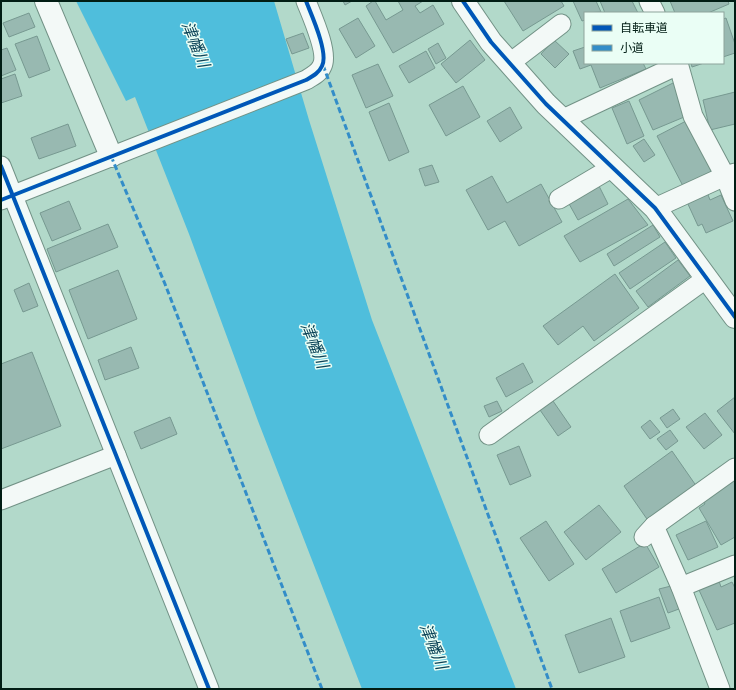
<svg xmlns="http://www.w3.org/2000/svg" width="736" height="690" viewBox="0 0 736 690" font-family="Figtree,'Noto Sans JP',sans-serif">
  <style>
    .water { fill: #4fbedc }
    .building { fill: #98b9b1; stroke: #779991 }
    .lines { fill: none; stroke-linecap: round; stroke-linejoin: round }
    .street-casing { stroke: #729286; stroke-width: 21 }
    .secondary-casing { stroke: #729286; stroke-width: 24 }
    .street { stroke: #f3f9f7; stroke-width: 19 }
    .secondary { stroke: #f3f9f7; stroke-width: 22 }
    .quiet { stroke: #338dc8; stroke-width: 3; stroke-dasharray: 6 3; stroke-linecap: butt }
    .cycleway-casing { stroke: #eafef5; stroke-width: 6 }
    .cycleway { stroke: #0057b8; stroke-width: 4 }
    .labels { text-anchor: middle; stroke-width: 3; stroke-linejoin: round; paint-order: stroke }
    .water-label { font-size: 16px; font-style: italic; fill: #0c4458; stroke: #eafef5 }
  </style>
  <rect width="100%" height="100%" fill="#b2d9ca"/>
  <polygon class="water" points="76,1 274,1 309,120 372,320 516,689 362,689 258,421 189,234 135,97 126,101"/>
  <g class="building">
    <polygon points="343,1 352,1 345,5"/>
    <polygon points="373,1 375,1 386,20 403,10 398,1 423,1 415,6 420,13 433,5 444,24 393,53 366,6"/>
    <polygon points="504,1 561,1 564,6 523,31"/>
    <polygon points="573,1 596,1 601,12 585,13 585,20 582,21"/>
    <polygon points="600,1 632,1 638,13 605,13"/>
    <polygon points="670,1 728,1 729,4 708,13 675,13"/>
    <polygon points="29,13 35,27 9,37 3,23"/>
    <polygon points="358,18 375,46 356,58 339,29"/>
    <polygon points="726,18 735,44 735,53 723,57 723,19"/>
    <polygon points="303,33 309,48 292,54 286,39"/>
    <polygon points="37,36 50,70 29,78 15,44"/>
    <polygon points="470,40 485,60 456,83 441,64"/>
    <polygon points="554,40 569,54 555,68 541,54"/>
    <polygon points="438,43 446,58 436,64 428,49"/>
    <polygon points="585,47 585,63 643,63 646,69 600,88 591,65 580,69 573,51"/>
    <polygon points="7,48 16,70 1,76 1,50"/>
    <polygon points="426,51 435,68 409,83 399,66"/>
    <polygon points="691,63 704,63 692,67"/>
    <polygon points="378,64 393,96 366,108 352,75"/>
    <polygon points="15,74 22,96 1,103 1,79"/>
    <polygon points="675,82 689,115 653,130 639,100"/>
    <polygon points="463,86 480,117 446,136 429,105"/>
    <polygon points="735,92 735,124 710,130 703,100"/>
    <polygon points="629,101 644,136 627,144 612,108"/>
    <polygon points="389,103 409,152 389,161 369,112"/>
    <polygon points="510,107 522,128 500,142 487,121"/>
    <polygon points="688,120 714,170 683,186 657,136"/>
    <polygon points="68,124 76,146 39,159 31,138"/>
    <polygon points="644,139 655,155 644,162 633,146"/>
    <polygon points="432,165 439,182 425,186 419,169"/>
    <polygon points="492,176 507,203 541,184 562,222 519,246 505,221 488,230 466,190"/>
    <polygon points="599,186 608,204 578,220 568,202"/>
    <polygon points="707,192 710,200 721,195 733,221 706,233 702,224 698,226 687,202"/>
    <polygon points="628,199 648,225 580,262 564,236"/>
    <polygon points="69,201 81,229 52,241 40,213"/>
    <polygon points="108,224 118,247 56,272 47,249"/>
    <polygon points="653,225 660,237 614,266 607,254"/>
    <polygon points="665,242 676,258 630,289 619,273"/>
    <polygon points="678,260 690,276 648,307 636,291"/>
    <polygon points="118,270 137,319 88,339 69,290"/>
    <polygon points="615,274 639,308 594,341 583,326 558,345 543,326"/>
    <polygon points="29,283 38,306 23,312 14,290"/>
    <polygon points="131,347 139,368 105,380 98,360"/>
    <polygon points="32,352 61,426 1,449 1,364"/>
    <polygon points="523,363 533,382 506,397 496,378"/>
    <polygon points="735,397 735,434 717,411"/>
    <polygon points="497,401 502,411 489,417 484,406"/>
    <polygon points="553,401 571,427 558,436 540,410"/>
    <polygon points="673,409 680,419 667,428 660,418"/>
    <polygon points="705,413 722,435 704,449 686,427"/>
    <polygon points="170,417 177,434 141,449 134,432"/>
    <polygon points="650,420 660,432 650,439 641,427"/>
    <polygon points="670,430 678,441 666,450 657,439"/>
    <polygon points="519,446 531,476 510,485 497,455"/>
    <polygon points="672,451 697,487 649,522 624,486"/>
    <polygon points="735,477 735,537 721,545 699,508 705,504 701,497"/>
    <polygon points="599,505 621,532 586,560 564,532"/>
    <polygon points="546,521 574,564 549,581 520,538"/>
    <polygon points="706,521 718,547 688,560 676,535"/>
    <polygon points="645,543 659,567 616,593 602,569"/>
    <polygon points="719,581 721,587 732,582 735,588 735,623 717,630 699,590"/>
    <polygon points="671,586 679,609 668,613 659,589"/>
    <polygon points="659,597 670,628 631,642 620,611"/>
    <polygon points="611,618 625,657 579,673 565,635"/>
  </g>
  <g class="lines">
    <defs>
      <g id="street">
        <polyline points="649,1 655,13"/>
        <polyline points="510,63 561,24"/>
        <polyline points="678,63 693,116 725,176 735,201"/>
        <polyline points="563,119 678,65"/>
        <polyline points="1,166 209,689"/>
        <polyline points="559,199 613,167"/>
        <path d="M1,200L306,80C313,76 319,73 322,66C329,53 311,14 306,1"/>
        <polyline points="655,208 725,176 735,173"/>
        <polyline points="489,435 707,278"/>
        <polyline points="1,500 116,455"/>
        <polyline points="654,526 681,587 720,689"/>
        <polyline points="644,537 654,526 735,468"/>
        <polyline points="681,587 735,565"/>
      </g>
      <g id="secondary">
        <polyline points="46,1 111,156"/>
        <polyline points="463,1 491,42 546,104 655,208 735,317"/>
      </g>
    </defs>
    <use href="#street" class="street-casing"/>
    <use href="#secondary" class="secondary-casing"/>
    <use href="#street" class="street"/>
    <use href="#secondary" class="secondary"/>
    <g class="quiet">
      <polyline points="323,65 552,689"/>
      <polyline points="111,156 165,284 322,689"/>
    </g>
    <defs>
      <g id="cycleway">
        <polyline points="463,1 491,42 546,104 655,208 735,317"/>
        <polyline points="1,166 209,689"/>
        <path d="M1,200L306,80C313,76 319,73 322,66C329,53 311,14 306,1"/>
      </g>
    </defs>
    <use href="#cycleway" class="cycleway-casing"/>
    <use href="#cycleway" class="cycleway"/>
  </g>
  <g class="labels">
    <g class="water-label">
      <text transform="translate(196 44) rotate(68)" y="6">津幡川</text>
      <text transform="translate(315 345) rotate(68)" y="6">津幡川</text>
      <text transform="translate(434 646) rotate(68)" y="6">津幡川</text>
    </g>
  </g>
  <rect width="736" height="690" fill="none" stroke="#011d14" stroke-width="4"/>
  <rect x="584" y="12" width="140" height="52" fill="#eafef5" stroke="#8da49b"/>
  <rect x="592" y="25" width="20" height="6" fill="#0057b8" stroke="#8da49b"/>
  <text x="620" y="32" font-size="12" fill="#011d14">自転車道</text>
  <rect x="592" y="45" width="20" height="6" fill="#338dc8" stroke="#8da49b"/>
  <text x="620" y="52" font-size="12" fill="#011d14">小道</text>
</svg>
